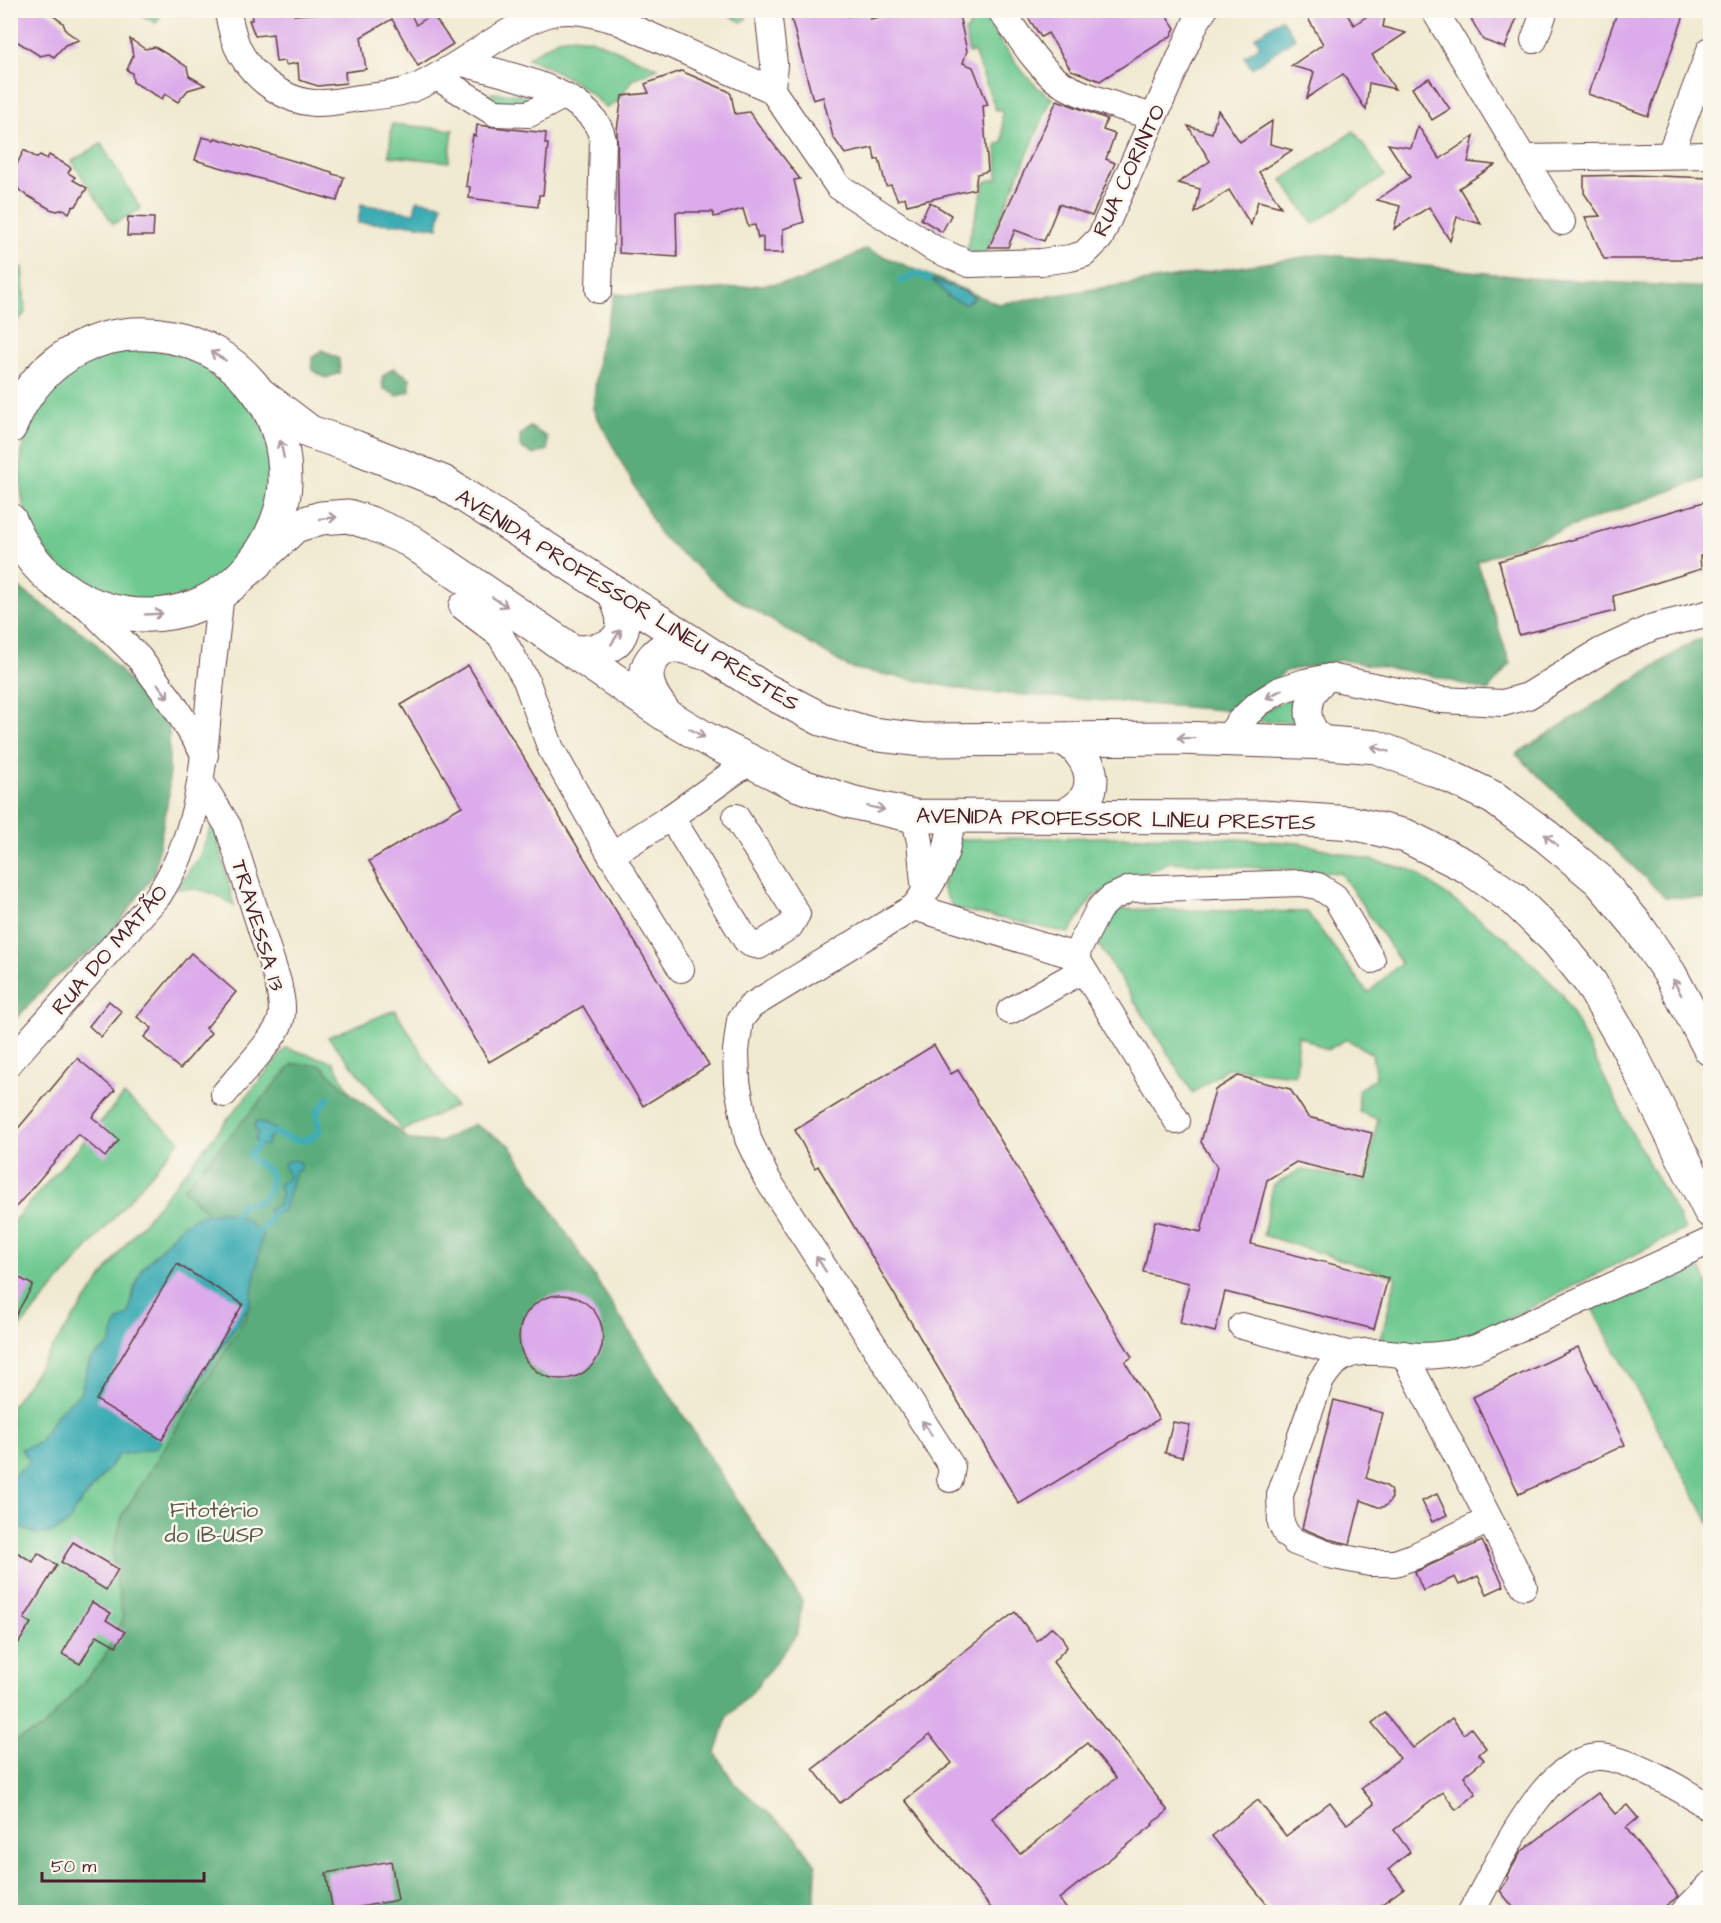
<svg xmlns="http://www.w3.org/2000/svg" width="1721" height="1923" viewBox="0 0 1721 1923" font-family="'Architects Daughter',sans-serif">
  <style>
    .green { fill: #6ec990; stroke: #5c745e; stroke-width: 1.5 }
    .forest { fill: #5aad7a; stroke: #526652; stroke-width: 1.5 }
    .water { fill: #3bacb4; stroke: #426670; stroke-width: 1.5 }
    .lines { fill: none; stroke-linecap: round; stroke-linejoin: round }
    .stream { stroke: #3bacb4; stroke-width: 7 }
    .building { fill: #dcabeb; fill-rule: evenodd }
    .minor-casing { stroke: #633d44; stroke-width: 28 }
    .major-casing { stroke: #633d44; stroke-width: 35 }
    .minor { stroke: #fff; stroke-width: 26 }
    .major { stroke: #fff; stroke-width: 33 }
    .oneway { stroke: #ae9aa0 }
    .labels { text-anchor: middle; stroke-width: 5; stroke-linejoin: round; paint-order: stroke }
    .street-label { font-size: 22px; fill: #4a1f2b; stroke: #fbf7ec }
    .park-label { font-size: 22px; fill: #575a4e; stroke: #fbf7ec }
  </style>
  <rect width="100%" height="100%" fill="#fbf7ec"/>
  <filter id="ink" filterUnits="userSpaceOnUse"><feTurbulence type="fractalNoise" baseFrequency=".0167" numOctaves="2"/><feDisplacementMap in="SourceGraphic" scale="12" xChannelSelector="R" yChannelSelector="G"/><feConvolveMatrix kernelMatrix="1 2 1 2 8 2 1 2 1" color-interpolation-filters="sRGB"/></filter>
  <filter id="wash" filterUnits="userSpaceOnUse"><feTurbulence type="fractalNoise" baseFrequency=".008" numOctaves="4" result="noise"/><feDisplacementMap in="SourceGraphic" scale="24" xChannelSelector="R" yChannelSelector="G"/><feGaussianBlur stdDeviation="1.35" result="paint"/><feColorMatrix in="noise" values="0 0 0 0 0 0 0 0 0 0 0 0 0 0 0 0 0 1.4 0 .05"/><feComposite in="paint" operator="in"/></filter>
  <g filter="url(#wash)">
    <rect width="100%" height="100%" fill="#f0ead1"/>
    <g class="green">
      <polygon points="134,11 163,11 156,23"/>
      <polygon points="727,11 745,11 746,19 741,22 727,14"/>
      <path d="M965,11H980C999,38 1024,82 1052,98L984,255L966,250L985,182L998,178L997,144L1003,143L1002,110H996L974,52L969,53L965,31L970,28Z"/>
      <path d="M571,37L591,39L658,68L633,79L615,104L606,108C583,84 557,70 527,58L558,39Z"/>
      <polygon points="493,93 526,95 536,102 522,109 480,98"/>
      <polygon points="392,124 453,130 449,162 389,156"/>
      <polygon points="1354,131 1385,176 1313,224 1282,180"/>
      <polygon points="101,144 141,209 113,224 72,161"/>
      <polygon points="11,266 22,267 25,313 11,328"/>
      <circle cx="146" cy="475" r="126"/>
      <polygon points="1302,691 1294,706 1294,722 1247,721"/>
      <path d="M214,821L234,906C216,892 198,887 176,889L199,857Z"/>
      <polygon points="1188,836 1300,843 1412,870 1512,943 1563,995 1631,1131 1685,1229 1459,1344 1380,1343 1396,1277 1263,1235 1273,1186 1301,1169 1365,1182 1378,1119 1359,1112 1358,1090 1376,1078 1372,1054 1347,1039 1327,1050 1298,1035 1296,1075 1227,1068 1193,1093 1095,939 1112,909 1307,912 1368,993 1401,963 1341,873 1170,862 1093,896 1069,933 953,908 942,888 958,839"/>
      <polygon points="395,1010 455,1106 402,1131 356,1070 328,1037"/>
      <polygon points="286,1048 333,1062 361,1112 422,1522 11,1752 11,1407 122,1249"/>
      <polygon points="124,1095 180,1140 11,1338 11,1224"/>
      <polygon points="1695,1259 1710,1288 1710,1524 1591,1306"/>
    </g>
    <g class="forest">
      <polygon points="866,249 998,304 1323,254 1529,278 1710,288 1710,491 1706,478 1477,561 1510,664 1488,691 1430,675 1341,660 1286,671 1237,711 973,691 850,668 728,594 661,536 593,409 599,349 615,294 647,296 801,281"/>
      <polygon points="322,350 339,359 340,373 326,378 312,370 312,358"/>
      <polygon points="393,368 410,378 410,391 397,396 383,388 382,377"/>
      <polygon points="530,427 547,437 548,450 534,455 520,447 520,435"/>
      <polygon points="11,582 94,641 169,727 169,793 154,874 109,937 51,981 11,1024 10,949 12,947 10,945"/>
      <polygon points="1710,638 1710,899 1665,897 1516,754 1694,641"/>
      <polygon points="293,1064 321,1065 344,1088 410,1140 440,1142 474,1124 510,1145 802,1601 797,1634 753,1691 727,1717 716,1754 734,1783 796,1837 816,1865 815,1899 811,1912 11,1912 10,1743 42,1729 102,1661 123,1619 112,1555 123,1514 247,1316 250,1263 225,1230 183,1189"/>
    </g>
    <g class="water">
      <polygon points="1281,19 1295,38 1252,68 1244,57 1260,45 1255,37"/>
      <polygon points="417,200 442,204 438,228 412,224 358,223 361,204 414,213"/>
      <polygon points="929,279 964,291 975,298 965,304 948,297 938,285"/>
      <polygon points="257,1121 276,1129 275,1133 268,1139 267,1145 257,1146 255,1138 258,1133 254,1127"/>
      <polygon points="295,1160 301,1163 301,1169 294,1173 284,1210 271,1216 268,1210 278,1205 279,1200 282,1196 279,1185 289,1177 284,1167 285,1162"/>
      <polygon points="224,1212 245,1219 262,1235 250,1305 156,1448 119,1455 75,1510 69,1523 56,1531 38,1535 11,1524 11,1477 30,1462 21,1449 38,1443 59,1412 80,1393 90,1360 110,1344 117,1322 129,1314 133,1292 142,1269 183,1224 200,1215"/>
    </g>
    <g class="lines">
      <g class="stream">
        <polyline points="900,281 910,278 916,273 929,279"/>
        <path d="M275,1133C292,1141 304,1145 319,1132L317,1111L329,1098"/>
        <path d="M235,1215L242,1204C256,1204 264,1203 269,1189C270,1184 272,1179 270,1174C267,1165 254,1165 249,1155L257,1146"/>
        <polyline points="258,1231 268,1224 271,1216"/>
      </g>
    </g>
    <g id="blocks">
      <g class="building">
        <polygon points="10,10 45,10 63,23 66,31 79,40 65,45 54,57 49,54 40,56 10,37"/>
        <polygon points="251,10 293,10 294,15 322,13 324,10 409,10 416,25 432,14 453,44 418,66 392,19 361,37 366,69 345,72 346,83 318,86 299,80 298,63 286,65 285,61 276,62 273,34 255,36 249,20 252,20"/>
        <polygon points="789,10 848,10 848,16 869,12 870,19 911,10 958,10 967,51 963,63 973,67 988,105 983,106 988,171 977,174 975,189 907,205 905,197 898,200 891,185 886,186 879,159 875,160 873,148 845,154 833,137 823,97 813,100"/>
        <polygon points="1023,10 1163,10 1175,28 1171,36 1100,81 1071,70 1048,33 1041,37"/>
        <polygon points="1303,10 1321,15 1328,10 1344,10 1354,25 1376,10 1386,10 1383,27 1406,33 1372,55 1395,89 1369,83 1366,110 1343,74 1307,98 1314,72 1291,66 1323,44"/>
        <polygon points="1466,10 1520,10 1505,48 1483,40"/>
        <polygon points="1618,10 1686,10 1648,116 1588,94"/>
        <polygon points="130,39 145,49 155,47 175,59 187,67 189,76 205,85 188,90 178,102 165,94 162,99 133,82 132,73 127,70 133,56"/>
        <polygon points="681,71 728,91 731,94 735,114 749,112 800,179 794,180 804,222 783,229 783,253 763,253 763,237 758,238 755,225 748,226 743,209 714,217 713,212 676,212 677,257 619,253 617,130 622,96 649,93 645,84"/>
        <polygon points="1429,78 1450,109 1432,120 1412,88"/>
        <polygon points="1057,100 1107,119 1103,130 1115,134 1106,159 1115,163 1092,216 1059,204 1044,241 1015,230 1008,247 989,247"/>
        <polygon points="1218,110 1240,142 1272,121 1270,144 1292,150 1259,172 1281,207 1258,201 1251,225 1229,190 1195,213 1200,189 1178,183 1210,161 1188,126 1212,133"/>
        <polygon points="477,125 546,133 545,144 548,144 543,195 539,195 538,207 469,198 470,187 466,186 473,135 476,136"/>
        <polygon points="1418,126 1440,159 1474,136 1468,162 1495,165 1459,188 1481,224 1457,217 1450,241 1429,207 1394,229 1400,206 1377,200 1410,177 1388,144 1411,148"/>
        <polygon points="202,137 214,140 215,138 332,172 332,174 344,177 337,201 195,160"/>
        <polygon points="24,150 37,158 40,155 47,159 49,155 65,164 71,168 68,173 75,177 73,180 87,188 76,206 72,207 69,213 64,209 57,211 50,209 21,192 17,187 16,179 11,176"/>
        <polygon points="1633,175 1710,178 1710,259 1604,259 1585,217 1600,216 1584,193 1584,176"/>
        <polygon points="930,202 951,215 942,232 921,219"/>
        <polygon points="128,217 154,218 153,236 127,236"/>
        <polygon points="1704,502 1710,525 1710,553 1700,556 1701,569 1613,596 1615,611 1519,635 1499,561"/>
        <polygon points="468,665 709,1065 643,1106 583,1006 489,1062 369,861 462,806 401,705"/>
        <polygon points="191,953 236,992 206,1028 211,1033 180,1069 144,1037 152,1028 137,1017"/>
        <polygon points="109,1001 122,1012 101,1037 89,1026"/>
        <polygon points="934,1045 951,1074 958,1070 1132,1357 1125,1362 1159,1419 1019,1504 818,1166 815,1168 795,1130"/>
        <polygon points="77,1058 115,1090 92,1117 119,1140 105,1157 78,1134 10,1214 10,1138"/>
        <polygon points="1238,1076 1290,1089 1308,1117 1372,1133 1361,1178 1296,1162 1267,1180 1251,1244 1388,1278 1374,1329 1225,1292 1215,1332 1180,1323 1189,1283 1143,1272 1155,1221 1201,1232 1217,1167 1201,1142 1215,1090"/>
        <polygon points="177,1264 243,1304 162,1440 96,1400"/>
        <polygon points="10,1273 33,1285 10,1325"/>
        <circle cx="561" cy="1337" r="42"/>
        <polygon points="1578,1347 1625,1445 1519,1494 1473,1397"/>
        <polygon points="1334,1400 1383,1413 1366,1478 1386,1486 1390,1489 1392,1498 1387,1505 1383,1507 1378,1507 1361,1500 1350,1544 1328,1539 1302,1528"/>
        <polygon points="1173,1422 1190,1425 1182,1457 1165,1453"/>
        <polygon points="1437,1494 1447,1515 1432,1522 1422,1501"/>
        <polygon points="1482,1541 1504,1586 1487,1594 1478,1576 1459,1585 1455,1577 1423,1591 1415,1572"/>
        <polygon points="73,1542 118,1569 106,1590 61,1562"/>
        <polygon points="10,1548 33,1562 38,1553 57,1565 24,1619 31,1623 10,1657"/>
        <polygon points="92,1602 111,1613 106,1620 125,1632 116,1646 97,1635 80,1664 62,1654"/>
        <path d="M1015,1612L1037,1641L1052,1627L1062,1637L1067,1647L1053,1662L1168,1811L1152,1824L1153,1825L1059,1899L1069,1912H994L905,1800L952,1763L930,1734L840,1803L813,1769ZM1088,1743L1116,1778L1020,1854L992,1818Z"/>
        <polygon points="1385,1713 1413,1748 1452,1718 1464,1734 1471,1728 1486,1748 1479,1754 1484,1760 1464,1776 1476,1794 1456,1810 1443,1792 1394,1830 1410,1852 1389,1869 1404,1888 1371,1912 1273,1912 1212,1836 1258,1800 1286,1836 1330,1802 1347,1824 1374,1804 1361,1788 1400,1758 1372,1723"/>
        <polygon points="1598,1793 1615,1814 1627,1805 1638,1818 1626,1828 1679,1896 1657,1912 1517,1912 1500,1891 1509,1878 1507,1876 1521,1852"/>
        <polygon points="391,1861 398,1900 333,1912 326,1873"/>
      </g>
    </g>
  </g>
  <g filter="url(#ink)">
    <use href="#blocks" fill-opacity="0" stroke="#633d44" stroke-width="1.5"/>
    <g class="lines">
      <defs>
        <g id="minor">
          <path d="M227,10C231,25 233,41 241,54C255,79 285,101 314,103C328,104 345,100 359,98C379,96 403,94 421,85C462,65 506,27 548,14C571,7 594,14 615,20L772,90L838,186L933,248L969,264L1041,262L1070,258L1084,254L1100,238L1196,22L1204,10"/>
          <polyline points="768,10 774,64 772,90"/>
          <path d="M1000,10C1017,32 1034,62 1055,79C1074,95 1128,109 1153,117"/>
          <polyline points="1434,10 1562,222"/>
          <polyline points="1534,40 1545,10"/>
          <path d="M462,63C503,74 594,90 603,140L599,290"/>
          <polyline points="437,77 495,113 529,114 563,96"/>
          <polyline points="1670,155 1710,50"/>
          <polyline points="1524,158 1710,155"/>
          <polyline points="84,603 139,658 172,702 205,755"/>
          <polyline points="462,606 500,635 526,680 551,749 611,855 681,969"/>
          <polyline points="1226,739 1240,721 1259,703 1280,690 1305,682 1330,677 1441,700 1503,703 1528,696 1601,651 1653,627 1710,613"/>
          <path d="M1329,743C1300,725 1303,694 1330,677"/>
          <path d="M201,782L228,826L278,982C280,994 284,1006 281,1019C278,1036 237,1078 224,1094"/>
          <polyline points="914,816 920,841 925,893"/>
          <polyline points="671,817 746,940 751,944 759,946 790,926 797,914 736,817"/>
          <polyline points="611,855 671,817 750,761"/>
          <polyline points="914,907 1075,956 1177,1121"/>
          <polyline points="1075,956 1099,909 1111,898 1130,889 1301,883 1318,886 1335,897 1372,960"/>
          <polyline points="1010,1011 1083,970"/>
          <path d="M10,1062L158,896C199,833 202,775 209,703C212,666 217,630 221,593"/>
          <polyline points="1242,1326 1348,1354"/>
          <polyline points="1404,1354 1524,1586"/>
          <polyline points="950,1479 952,1467 766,1177 748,1139 737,1082 736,1051 740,1020 751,1006 914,907 929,887 939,870 946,851 953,817"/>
          <path d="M1489,1520L1415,1556L1395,1563H1370L1329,1555L1295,1542L1286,1534L1281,1523L1280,1495L1320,1382C1327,1371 1334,1361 1346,1356C1365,1347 1399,1355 1420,1356C1440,1356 1457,1353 1476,1348L1710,1241"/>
          <path d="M1471,1912C1496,1870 1542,1759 1598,1757C1625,1756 1687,1792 1710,1808"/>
          <polyline points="1684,1912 1710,1885"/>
        </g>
        <g id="major">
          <polyline points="261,395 310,432 355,447 443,482 764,689 821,719 871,734 922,740 1177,738 1329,743 1376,747 1436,770 1494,798 1546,836 1599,880 1636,924 1670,974 1710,1049"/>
          <path d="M10,427C70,275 288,320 285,483C284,510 272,538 256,559C187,651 52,624 10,520"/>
          <polyline points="247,571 295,526 321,518 348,516 370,523 409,540 666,715 708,740 796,784 851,802 914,816 1262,817 1353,823 1406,836 1468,867 1515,900 1557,941 1590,982 1629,1050 1710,1211"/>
          <path d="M575,652C598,652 628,647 622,615C620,607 617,600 614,592"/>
          <path d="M664,712C651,696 638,673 655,656C660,650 668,646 676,646C685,646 695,650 704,653"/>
          <path d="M1065,739C1096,759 1103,798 1065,815"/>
        </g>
      </defs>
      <use href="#minor" class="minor-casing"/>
      <use href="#major" class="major-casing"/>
      <use href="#minor" class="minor"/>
      <use href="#major" class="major"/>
    </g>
    <defs><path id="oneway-shaft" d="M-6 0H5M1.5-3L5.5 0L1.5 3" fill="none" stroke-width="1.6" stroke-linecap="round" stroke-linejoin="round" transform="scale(1.5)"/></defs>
    <g class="oneway">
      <use href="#oneway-shaft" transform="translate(218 356) rotate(-150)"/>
      <use href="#oneway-shaft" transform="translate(282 449) rotate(-102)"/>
      <use href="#oneway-shaft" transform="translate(328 518) rotate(-6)"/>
      <use href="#oneway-shaft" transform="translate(500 602) rotate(32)"/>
      <use href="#oneway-shaft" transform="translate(154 614) rotate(-3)"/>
      <use href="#oneway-shaft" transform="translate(616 637) rotate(-57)"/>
      <use href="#oneway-shaft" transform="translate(163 691) rotate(53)"/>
      <use href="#oneway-shaft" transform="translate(1274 694) rotate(151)"/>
      <use href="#oneway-shaft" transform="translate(697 733) rotate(30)"/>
      <use href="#oneway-shaft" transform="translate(1186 738) rotate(-179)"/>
      <use href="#oneway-shaft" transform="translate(1380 749) rotate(-163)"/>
      <use href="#oneway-shaft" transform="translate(876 808) rotate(12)"/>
      <use href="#oneway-shaft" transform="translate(1551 840) rotate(-141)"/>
      <use href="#oneway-shaft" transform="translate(1677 987) rotate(-118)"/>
      <use href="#oneway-shaft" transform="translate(821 1264) rotate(-123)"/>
      <use href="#oneway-shaft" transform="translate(927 1428) rotate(-123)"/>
    </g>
  </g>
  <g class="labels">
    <g class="street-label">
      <text transform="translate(1128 170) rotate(-65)" y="8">RUA CORINTO</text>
      <text transform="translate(628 599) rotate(32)" y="8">AVENIDA PROFESSOR LINEU PRESTES</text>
      <text transform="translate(1116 818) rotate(1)" y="8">AVENIDA PROFESSOR LINEU PRESTES</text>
      <text transform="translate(259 925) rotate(73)" y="8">TRAVESSA 13</text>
      <text transform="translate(109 949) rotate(-49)" y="8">RUA DO MATÃO</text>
    </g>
    <g class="park-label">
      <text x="214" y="1517">Fitotério<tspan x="214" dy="25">do IB-USP</tspan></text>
    </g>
  </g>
  <rect width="1721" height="1923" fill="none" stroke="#fbf7ec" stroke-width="36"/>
  <path d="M42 1872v9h162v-9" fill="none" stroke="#4a1f2b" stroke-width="3"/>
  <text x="51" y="1872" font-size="18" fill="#4a1f2b" stroke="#fbf7ec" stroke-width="4.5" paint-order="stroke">50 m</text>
</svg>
